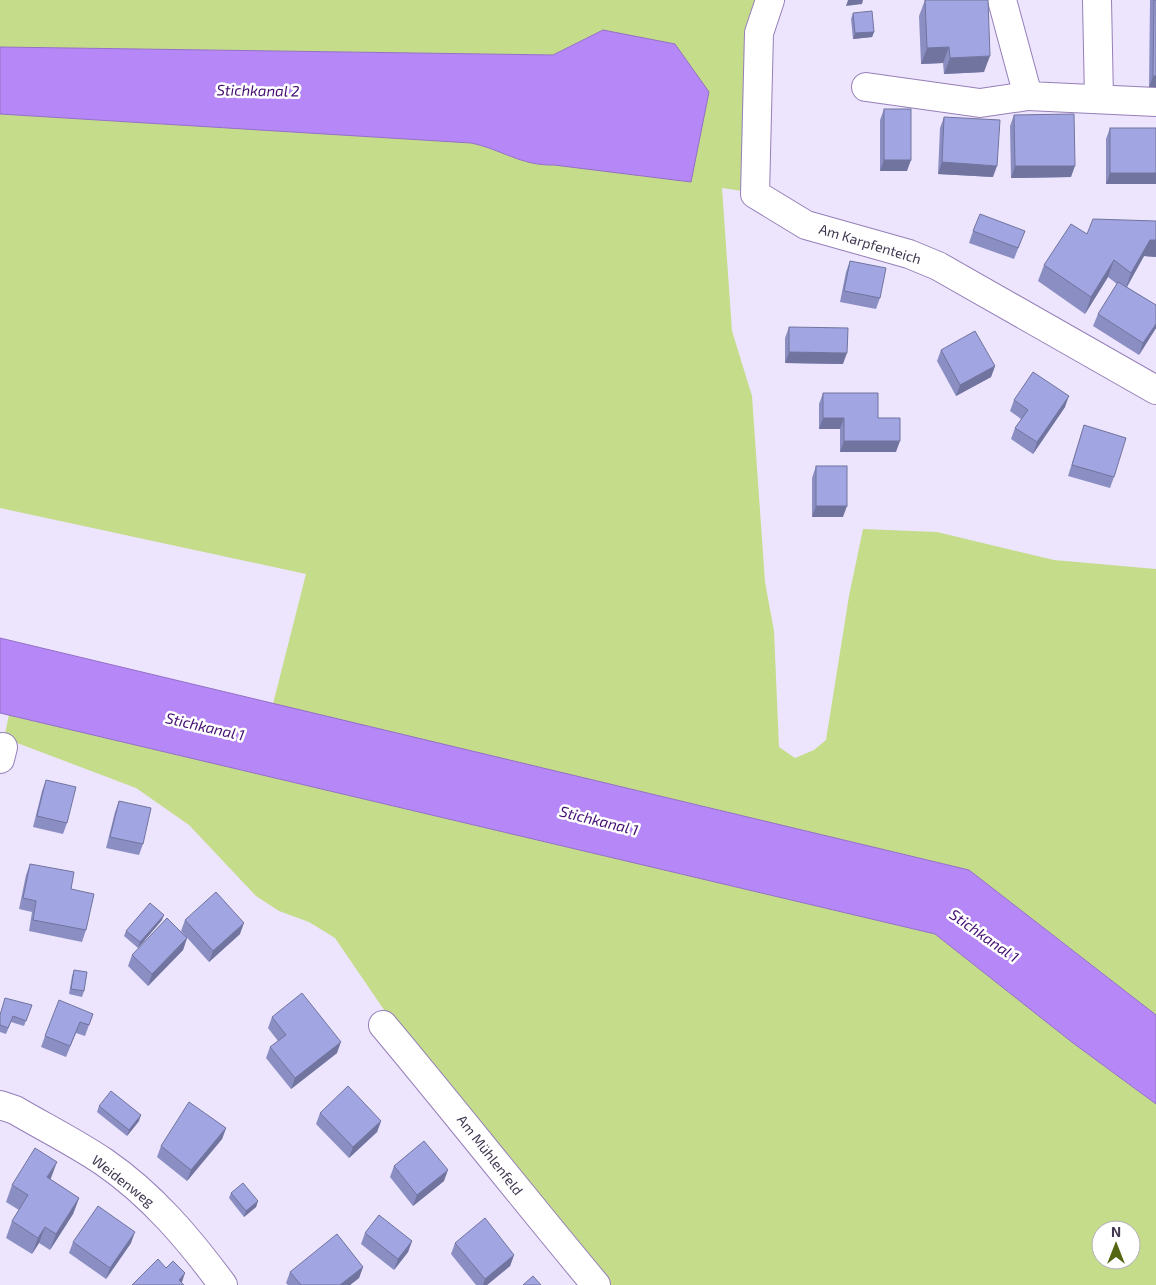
<svg xmlns="http://www.w3.org/2000/svg" width="1156" height="1285" viewBox="0 0 1156 1285" font-family="'Exo 2',sans-serif">
  <style>
    .green { fill: #c5dc8b; fill-rule: evenodd }
    .water { fill: #b688f7; stroke: #9370c5 }
    .lines { fill: none; stroke-linecap: round; stroke-linejoin: round }
    .minor-casing { stroke: #957fb8; stroke-width: 30 }
    .minor { stroke: #fff; stroke-width: 28 }
    .wall { fill: #8a8ec2 }
    .shaded-wall { fill: #71749e }
    .building { fill: #a1a5e1; stroke: #71749e }
    .labels { text-anchor: middle; stroke-width: 5; stroke-linejoin: round; paint-order: stroke }
    .street-label { font-size: 14px; fill: #413750; stroke: #fff }
    .water-label { font-size: 15px; font-style: italic; fill: #430e72; stroke: #fff }
  </style>
  <rect width="100%" height="100%" fill="#ede4fd"/>
  <g class="green">
    <path d="M0,0H762L749,192L722,188L732,331L752,396L765,582L774,631L779,747L795,758L814,750L826,740L849,596L863,529L937,532L1054,560L1156,569V1015L969,870L273,704L306,574L0,508V114L471,143C501,149 522,166 554,165L603,30L553,55L0,47Z"/>
    <path d="M9,715L935,934L1073,1043L1156,1104V1285H611L391,1020L335,938L309,922L279,911L256,896L189,825L136,788L4,738ZM1101,1230H1131V1260H1101Z"/>
  </g>
  <g class="water">
    <path d="M603,30L675,44L709,92L691,182L554,165C521,166 501,149 471,143L0,114V47L553,55Z"/>
    <polygon points="0,638 969,870 1156,1015 1156,1104 1073,1043 935,934 0,713"/>
  </g>
  <g class="lines">
    <defs>
      <g id="minor">
        <polyline points="770,0 759,33 755,194 806,225 909,254 938,266 1156,390"/>
        <polyline points="1002,0 1028,96 1156,102"/>
        <polyline points="1097,0 1099,99"/>
        <polyline points="866,87 980,103 1028,96"/>
        <polyline points="0,759 3,747"/>
        <path d="M383,1025C455,1111 524,1199 596,1285"/>
        <path d="M0,1105L15,1110C44,1127 76,1143 104,1162C152,1195 189,1239 223,1285"/>
      </g>
    </defs>
    <use href="#minor" class="minor-casing"/>
    <use href="#minor" class="minor"/>
  </g>
  <g class="wall">
    <polygon points="925,0 984,72 944,74 943,63 921,64 919,16"/>
    <polygon points="1150,0 1156,0 1156,87 1149,87"/>
    <polygon points="853,13 874,32 872,37 853,39 851,19"/>
    <polygon points="884,109 907,171 880,171 880,120"/>
    <polygon points="1014,115 1071,177 1011,178 1010,126"/>
    <polygon points="944,117 993,177 938,174 940,128"/>
    <polygon points="1110,128 1156,184 1106,184 1106,139"/>
    <polygon points="1156,221 1156,257 1144,256 1127,287 1156,305 1156,328 1139,355 1093,326 1098,314 1117,284 1108,277 1085,314 1038,281 1044,265 1087,234"/>
    <polygon points="973,231 1025,231 1014,259 969,243"/>
    <polygon points="850,261 880,298 876,309 840,302 846,272"/>
    <polygon points="789,327 843,364 785,363 785,338"/>
    <polygon points="941,350 995,366 991,377 956,396 937,361"/>
    <polygon points="823,393 878,418 896,452 840,452 840,429 819,429 819,404"/>
    <polygon points="1014,400 1065,407 1033,454 1011,439 1015,428 1021,419 1010,411"/>
    <polygon points="1084,425 1114,477 1110,488 1068,476"/>
    <polygon points="816,466 843,517 812,517 812,478"/>
    <polygon points="46,780 67,823 63,834 33,827 42,791"/>
    <polygon points="119,801 143,844 139,855 106,848 115,812"/>
    <polygon points="30,864 71,889 86,930 82,942 29,931 32,912 19,909 26,875"/>
    <polygon points="162,920 138,948 124,936 126,931"/>
    <polygon points="185,920 240,934 209,962 181,931"/>
    <polygon points="187,938 183,950 148,986 128,966 132,955"/>
    <polygon points="74,970 84,991 82,997 69,994 72,976"/>
    <polygon points="32,1005 24,1026 11,1022 6,1034 0,1032 0,1014"/>
    <polygon points="93,1014 85,1036 76,1033 66,1057 41,1047 45,1036"/>
    <polygon points="272,1017 337,1053 291,1089 266,1058 270,1047 278,1041 268,1028"/>
    <polygon points="99,1106 139,1121 127,1136 97,1112"/>
    <polygon points="320,1113 381,1121 377,1132 349,1158 316,1124"/>
    <polygon points="226,1128 222,1139 187,1181 157,1157 161,1146"/>
    <polygon points="394,1166 444,1181 413,1206 390,1177"/>
    <polygon points="51,1178 50,1179 79,1198 73,1214 50,1250 39,1243 32,1254 6,1238 12,1221 19,1210 6,1202 12,1185"/>
    <polygon points="231,1193 258,1201 256,1207 244,1217 229,1198"/>
    <polygon points="365,1233 412,1241 408,1252 394,1270 361,1244"/>
    <polygon points="73,1242 131,1243 106,1279 69,1253"/>
    <polygon points="455,1243 514,1255 510,1266 487,1285 476,1285 451,1254"/>
    <polygon points="363,1267 359,1278 350,1285 288,1285 286,1283 290,1272"/>
  </g>
  <g class="shaded-wall">
    <polygon points="848,0 863,0 862,4 846,6"/>
    <polygon points="874,32 872,37 853,39 855,33"/>
    <polygon points="949,47 943,63 921,64 927,48"/>
    <polygon points="990,56 984,72 944,74 950,58"/>
    <polygon points="1153,76 1156,76 1156,87 1149,87"/>
    <polygon points="884,160 911,160 907,171 880,171"/>
    <polygon points="942,162 997,166 993,177 938,174"/>
    <polygon points="1015,166 1075,166 1071,177 1011,178"/>
    <polygon points="1110,173 1156,173 1156,184 1106,184"/>
    <polygon points="1150,240 1156,240 1156,257 1144,256 1125,290 1131,273"/>
    <polygon points="1114,260 1108,277 1085,314 1091,297"/>
    <polygon points="1156,324 1156,328 1139,355 1143,343"/>
    <polygon points="789,352 847,353 843,364 785,363"/>
    <polygon points="995,366 991,377 956,396 960,385"/>
    <polygon points="1069,396 1065,407 1033,454 1037,442"/>
    <polygon points="823,418 844,418 840,429 819,429"/>
    <polygon points="844,441 900,441 896,452 840,452"/>
    <polygon points="816,506 847,506 843,517 812,517"/>
    <polygon points="164,915 162,920 138,948 140,942"/>
    <polygon points="244,923 240,934 209,962 213,951"/>
    <polygon points="187,938 183,950 148,986 152,974"/>
    <polygon points="341,1042 337,1053 291,1089 295,1078"/>
    <polygon points="141,1115 139,1121 127,1136 129,1130"/>
    <polygon points="381,1121 377,1132 349,1158 353,1147"/>
    <polygon points="226,1128 222,1139 187,1181 191,1170"/>
    <polygon points="57,1162 51,1178 41,1194 47,1177"/>
    <polygon points="448,1170 444,1181 413,1206 417,1195"/>
    <polygon points="79,1198 73,1214 50,1250 56,1234"/>
    <polygon points="258,1201 256,1207 244,1217 246,1211"/>
    <polygon points="45,1227 39,1243 32,1254 38,1238"/>
    <polygon points="135,1232 131,1243 106,1279 110,1268"/>
    <polygon points="412,1241 408,1252 394,1270 398,1259"/>
    <polygon points="514,1255 510,1266 487,1285 483,1285 485,1279"/>
    <polygon points="363,1267 359,1278 350,1285 340,1285"/>
    <polygon points="185,1273 181,1285 179,1280"/>
  </g>
  <g class="building">
    <polygon points="925,0 988,0 990,56 950,58 949,47 927,48"/>
    <polygon points="1154,0 1156,0 1156,76 1153,76"/>
    <polygon points="872,11 874,32 855,33 853,13"/>
    <rect x="884" y="109" width="27" height="51"/>
    <polygon points="1074,114 1075,166 1015,166 1014,115"/>
    <polygon points="944,117 1000,120 997,166 942,162"/>
    <rect x="1110" y="128" width="46" height="45"/>
    <polygon points="980,214 1025,231 1018,248 973,231"/>
    <polygon points="1093,219 1156,221 1156,240 1150,240 1131,273 1114,260 1091,297 1044,265 1071,224 1087,234"/>
    <polygon points="850,261 886,268 880,298 844,291"/>
    <polygon points="1118,282 1156,305 1156,324 1143,343 1098,314"/>
    <polygon points="789,327 848,328 847,353 789,352"/>
    <polygon points="975,331 995,366 960,385 941,350"/>
    <polygon points="1033,372 1069,396 1037,442 1015,428 1028,410 1014,400"/>
    <polygon points="823,393 878,393 878,418 900,418 900,441 844,441 844,418 823,418"/>
    <polygon points="1084,425 1126,438 1114,477 1072,465"/>
    <rect x="816" y="466" width="31" height="40"/>
    <polygon points="46,780 76,787 67,823 37,816"/>
    <polygon points="119,801 151,808 143,844 110,837"/>
    <polygon points="30,864 74,872 71,889 94,894 86,930 33,920 36,901 23,898"/>
    <polygon points="216,892 244,923 213,951 185,920"/>
    <polygon points="150,903 164,915 140,942 126,931"/>
    <polygon points="167,918 187,938 152,974 132,955"/>
    <polygon points="74,970 87,972 84,991 71,989"/>
    <polygon points="302,993 341,1042 295,1078 270,1047 286,1035 272,1017"/>
    <polygon points="5,998 32,1005 26,1021 13,1016 8,1028 0,1025 0,1015"/>
    <polygon points="59,1000 93,1014 89,1025 80,1022 70,1046 45,1036"/>
    <polygon points="348,1086 381,1121 353,1147 320,1113"/>
    <polygon points="111,1091 141,1115 129,1130 99,1106"/>
    <polygon points="189,1102 226,1128 191,1170 161,1146"/>
    <polygon points="424,1141 448,1170 417,1195 394,1166"/>
    <polygon points="35,1148 57,1162 47,1177 79,1198 56,1234 45,1227 38,1238 12,1221 28,1195 12,1185"/>
    <polygon points="243,1183 258,1201 246,1211 231,1193"/>
    <polygon points="98,1206 135,1232 110,1268 73,1242"/>
    <polygon points="379,1215 412,1241 398,1259 365,1233"/>
    <polygon points="485,1218 514,1255 485,1279 455,1243"/>
    <polygon points="337,1234 363,1267 340,1285 301,1285 290,1272"/>
    <polygon points="158,1259 166,1268 173,1261 185,1273 179,1280 184,1285 132,1285"/>
    <polygon points="533,1276 541,1285 523,1285"/>
  </g>
  <g class="labels">
    <g class="street-label">
      <text transform="translate(870 244) rotate(17)" y="5">Am Karpfenteich</text>
      <text transform="translate(490 1155) rotate(52)" y="5">Am Mühlenfeld</text>
      <text transform="translate(123 1181) rotate(38)" y="5">Weidenweg</text>
    </g>
    <g class="water-label">
      <text transform="translate(258 91) rotate(1)" y="5">Stichkanal 2</text>
      <text transform="translate(205 727) rotate(13)" y="5">Stichkanal 1</text>
      <text transform="translate(599 821) rotate(14)" y="5">Stichkanal 1</text>
      <text transform="translate(984 936) rotate(35)" y="5">Stichkanal 1</text>
    </g>
  </g>
  <g transform="translate(1116 1245)"><circle r="24" fill="#ffffff" stroke="#b3afb9"/>
  <path d="M0-4L9 19L0 12L-9 19Z" fill="#556712"/>
  <text y="-8" font-size="14" font-weight="bold" text-anchor="middle" fill="#413750">N</text>
  </g>
</svg>
